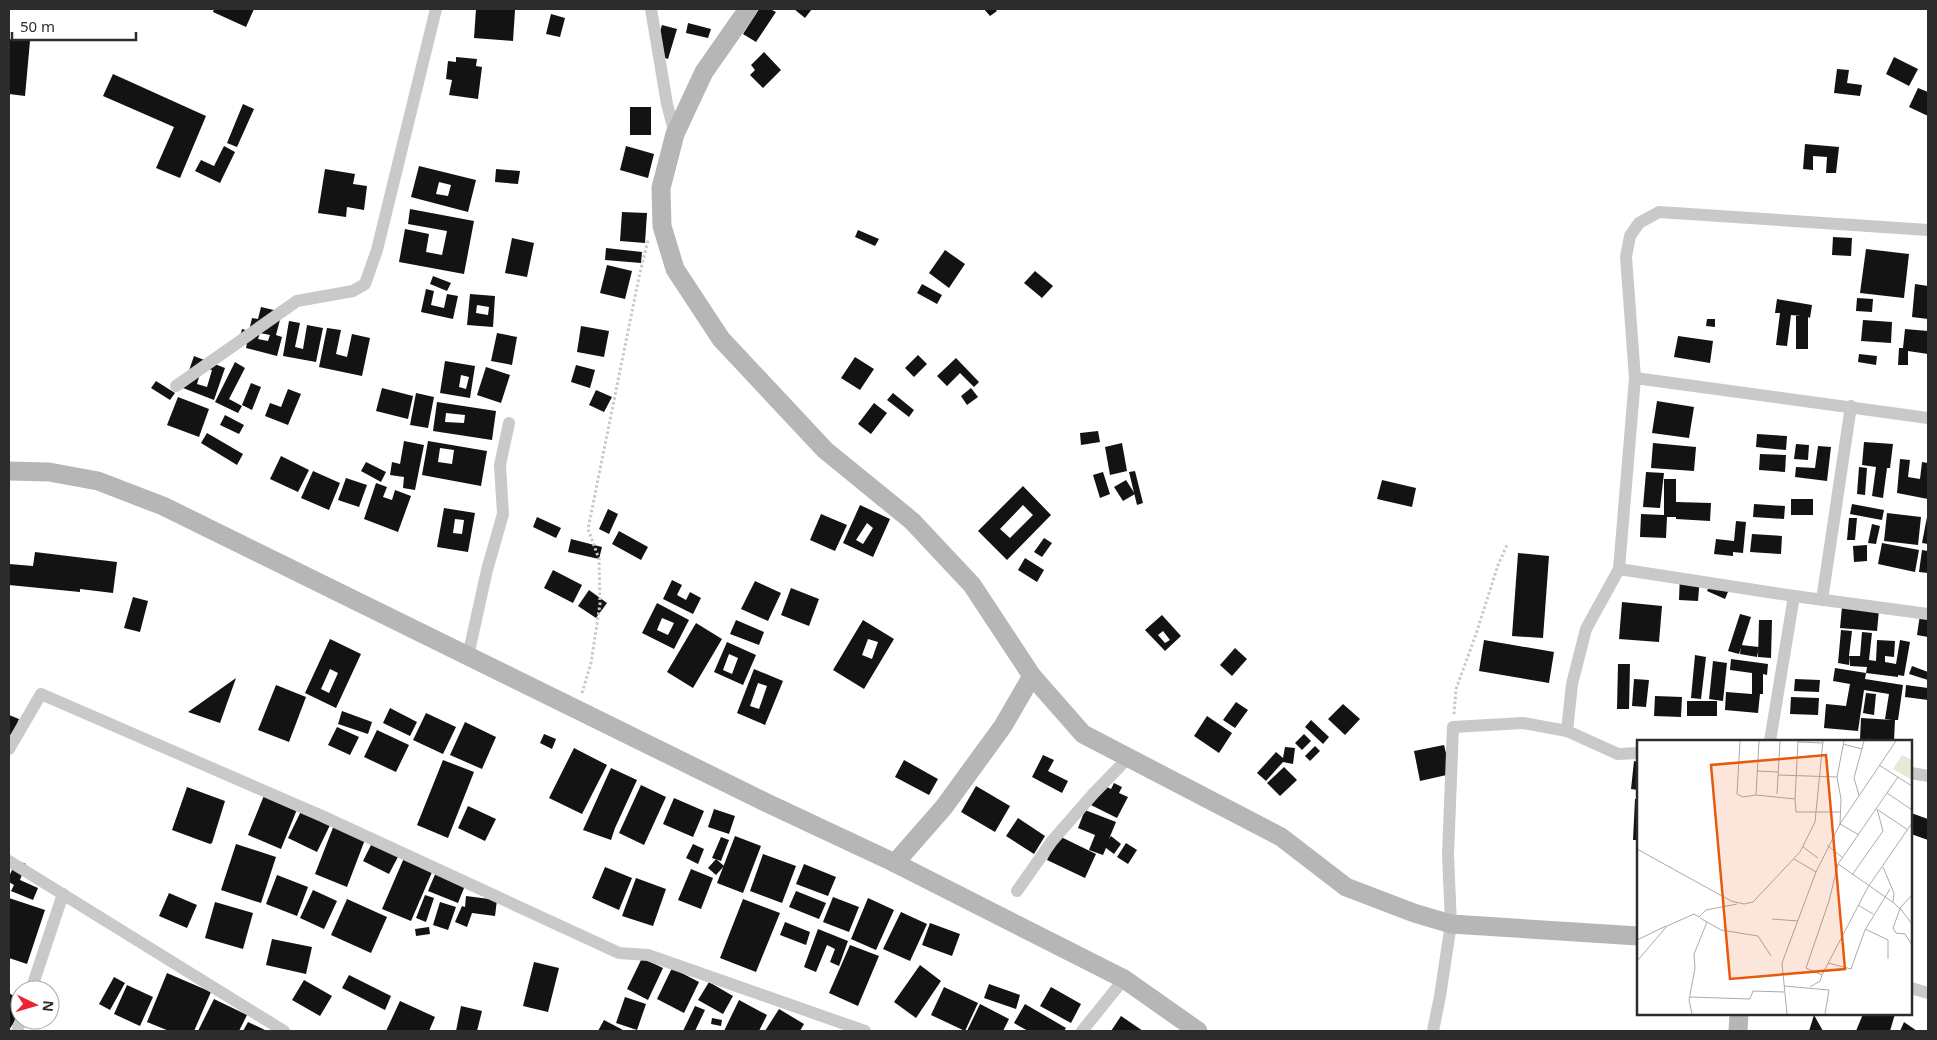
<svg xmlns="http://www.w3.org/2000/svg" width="1937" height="1040" viewBox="0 0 1937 1040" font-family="'Noto Sans',sans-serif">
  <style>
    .building { fill: #131313; fill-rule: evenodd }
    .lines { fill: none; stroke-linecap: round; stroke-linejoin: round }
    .path { stroke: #c9c9c9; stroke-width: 3; stroke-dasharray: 2.5 2.5; stroke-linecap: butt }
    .street { stroke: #c9c9c9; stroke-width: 12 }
    .secondary { stroke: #b6b6b6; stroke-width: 19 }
    .inset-road { fill: none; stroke: #ababab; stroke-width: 1 }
    .view { fill: #e8590c; fill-opacity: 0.15; stroke: #e8590c; stroke-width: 2.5 }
    .inset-edge { fill: none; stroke: #2c2c2c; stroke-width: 2.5 }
  </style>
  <rect width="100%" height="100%" fill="#fff"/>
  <g class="building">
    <polygon points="214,9 254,9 246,27 213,12"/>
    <polygon points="476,9 515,10 513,41 474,38"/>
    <polygon points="759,9 770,9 776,12 756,42 743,34"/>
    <polygon points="794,9 812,9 805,18"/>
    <polygon points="984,9 995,9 997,11 990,16"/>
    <polygon points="551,14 565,18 560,37 546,34"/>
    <polygon points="688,23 711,29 708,38 686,33"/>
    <polygon points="662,25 677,29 668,59 653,54"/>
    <polygon points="9,39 30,41 25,96 9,94"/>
    <polygon points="764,52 781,70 763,88 750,75 755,70 751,65"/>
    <polygon points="456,57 477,59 476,66 482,67 478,99 449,95 452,80 446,79 448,61 456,62"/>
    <polygon points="1894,57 1918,69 1909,86 1886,74"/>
    <polygon points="1837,69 1849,70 1847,83 1862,85 1860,96 1834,93"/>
    <polygon points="113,74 206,116 180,178 156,168 174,127 103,96"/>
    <polygon points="1918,88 1928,92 1928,116 1909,107"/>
    <polygon points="243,104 254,109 237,147 227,143"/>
    <rect x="630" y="107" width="21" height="28"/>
    <polygon points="1805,144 1839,147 1836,173 1826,173 1827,157 1813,156 1813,170 1803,169"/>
    <polygon points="224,146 235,152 220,183 195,171 201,160 214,166"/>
    <polygon points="626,146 654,154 648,178 620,170"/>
    <path d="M419,166L476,180L468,212L411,197ZM439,182L451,185L448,196L436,194Z"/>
    <polygon points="325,169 355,174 353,184 367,186 364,210 347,207 346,217 318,213"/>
    <polygon points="496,169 520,171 518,184 495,182"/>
    <polygon points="410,209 474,221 464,274 399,262 405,229 429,234 426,252 442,255 447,231 408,224"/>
    <polygon points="622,212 647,213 645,243 620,241"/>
    <polygon points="858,230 879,239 875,246 855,237"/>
    <polygon points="1833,237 1852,238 1851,256 1832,255"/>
    <polygon points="512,238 534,243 527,277 505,273"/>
    <polygon points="606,248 642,252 641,263 605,260"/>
    <polygon points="1866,249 1909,254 1904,298 1860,293"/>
    <polygon points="945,250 965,264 949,288 929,273"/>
    <polygon points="607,265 632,271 625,299 600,293"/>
    <polygon points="1035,271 1053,286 1042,298 1024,283"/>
    <polygon points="433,276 451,283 447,291 430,284"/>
    <polygon points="922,284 942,295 937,304 917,293"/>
    <polygon points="1915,284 1928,286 1928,319 1912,317"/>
    <polygon points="426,289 434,291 431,305 444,308 447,294 458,296 453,319 421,312"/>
    <path d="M470,294L495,296L493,327L467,325ZM477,305L489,307L488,315L476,313Z"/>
    <polygon points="1857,298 1873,299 1872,312 1856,311"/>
    <polygon points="1777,299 1812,305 1810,318 1808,317 1808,349 1796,349 1796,316 1801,316 1791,315 1787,346 1776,345 1780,313 1775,313"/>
    <path d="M261,307L282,312L276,335L282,337L277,356L246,348L247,343L239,341L242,329L249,331L252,318L258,319ZM260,333L270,335L268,341L258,339Z"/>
    <polygon points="1707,319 1715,319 1715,327 1706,326"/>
    <polygon points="1863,320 1892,322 1891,343 1861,341"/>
    <polygon points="289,321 300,323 295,347 303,349 307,325 323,328 316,362 283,356"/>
    <polygon points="581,326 609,331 604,357 577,352"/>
    <polygon points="327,328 341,330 336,354 347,357 352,334 370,338 362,376 319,367"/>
    <polygon points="1905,329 1928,331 1928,354 1908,351 1908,365 1898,365 1899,348 1903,348"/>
    <polygon points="497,333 517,337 512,365 491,361"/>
    <polygon points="1678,336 1713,341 1710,363 1674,357"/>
    <polygon points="1859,354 1877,356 1876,365 1858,362"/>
    <polygon points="918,355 927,364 914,377 905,368"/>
    <path d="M194,356L225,368L214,400L183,388ZM202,367L212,370L207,387L197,384Z"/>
    <polygon points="855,357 874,369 860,390 841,378"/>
    <polygon points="956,358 979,382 974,387 960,373 947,386 937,376"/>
    <path d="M445,361L475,366L470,398L440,393ZM461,375L469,377L466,389L459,387Z"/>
    <polygon points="235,362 245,368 229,399 242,406 238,413 215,402"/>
    <polygon points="576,365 595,370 590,388 571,382"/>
    <polygon points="486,367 510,375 501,403 477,395"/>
    <polygon points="156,381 175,393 170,400 151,388"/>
    <polygon points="251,383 261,387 252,410 242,405"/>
    <polygon points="382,388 413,396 408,419 376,411"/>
    <polygon points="971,388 978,397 967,405 961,396"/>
    <polygon points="288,389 301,394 288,425 265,416 270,403 281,407"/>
    <polygon points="596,390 612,397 604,412 589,405"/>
    <polygon points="416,393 434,397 428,428 410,425"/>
    <polygon points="893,393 914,410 909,417 887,400"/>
    <polygon points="178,397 209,409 199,437 167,425"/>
    <polygon points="1657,401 1694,407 1689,438 1652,433"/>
    <path d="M437,402L496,411L492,440L433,431ZM446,413L465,415L464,423L445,422Z"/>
    <polygon points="874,403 887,413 871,434 858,424"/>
    <polygon points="225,415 244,425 239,434 220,425"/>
    <polygon points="1098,431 1100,442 1081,445 1080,433"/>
    <polygon points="207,433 243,454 237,465 201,443"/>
    <polygon points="1757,434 1787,436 1786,450 1756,447"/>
    <polygon points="404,441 424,445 415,490 403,488 404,477 390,475 392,462 400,464"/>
    <path d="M428,441L487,451L481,486L422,475ZM440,448L454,450L452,464L438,462Z"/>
    <polygon points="1864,442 1893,444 1890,468 1887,468 1883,498 1872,496 1876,467 1862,465"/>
    <polygon points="1122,443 1127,471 1110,475 1105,447"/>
    <polygon points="1653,443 1696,447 1694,471 1651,468"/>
    <polygon points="1796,444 1809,445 1808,460 1794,459"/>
    <polygon points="1818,446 1831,447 1827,481 1795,477 1796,467 1815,468"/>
    <polygon points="1760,454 1786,455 1785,472 1759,470"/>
    <polygon points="281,456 309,470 298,492 270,479"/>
    <polygon points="1900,459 1910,460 1908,477 1920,479 1922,462 1928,463 1928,499 1897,493"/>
    <polygon points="366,462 386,472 381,482 361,471"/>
    <polygon points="1859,467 1867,468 1865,495 1857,494"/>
    <polygon points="313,471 340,483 329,510 301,498"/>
    <polygon points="1135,471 1143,503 1137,505 1129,472"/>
    <polygon points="1103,472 1110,494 1100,498 1093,475"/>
    <polygon points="1646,472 1664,473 1660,508 1643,507"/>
    <polygon points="346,478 367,485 359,507 338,500"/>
    <polygon points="1664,479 1676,479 1676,502 1711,503 1710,521 1676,519 1676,517 1667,517 1666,538 1640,537 1641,514 1664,515"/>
    <polygon points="1126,480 1135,494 1123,501 1114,487"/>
    <polygon points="1382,480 1416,488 1412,507 1377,499"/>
    <polygon points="376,483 387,487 383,497 392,500 395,490 411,496 398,532 364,519"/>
    <path d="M1023,486L1051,515L1007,560L978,531ZM1023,505L1033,515L1010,538L1000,529Z"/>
    <rect x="1791" y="499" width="22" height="16"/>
    <polygon points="1754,504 1785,506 1784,519 1753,517"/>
    <polygon points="1852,504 1884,510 1882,520 1850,514"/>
    <path d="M860,505L890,519L873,557L843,543ZM867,523L873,528L863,544L856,540Z"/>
    <path d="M444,508L475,513L468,552L437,547ZM455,519L464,520L462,534L453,533Z"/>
    <polygon points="608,509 618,514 609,534 599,529"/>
    <polygon points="1887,513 1921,517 1918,545 1884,541"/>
    <polygon points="821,514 847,525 835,551 810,540"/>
    <polygon points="537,517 561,528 556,538 533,527"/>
    <polygon points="1927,517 1928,517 1928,544 1922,543"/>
    <polygon points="1849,518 1857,518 1855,540 1847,540"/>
    <polygon points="1736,521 1746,522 1743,553 1733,552 1733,556 1714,554 1716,539 1734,541"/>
    <polygon points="1872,524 1880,526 1876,544 1868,543"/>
    <polygon points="619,531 648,547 641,560 612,544"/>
    <polygon points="1752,534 1782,536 1781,554 1750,552"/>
    <polygon points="1044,538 1052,543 1042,557 1034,552"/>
    <polygon points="571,539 602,547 599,559 568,552"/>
    <polygon points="1882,543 1919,550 1915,572 1878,564"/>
    <polygon points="1867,545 1867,561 1854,562 1853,546"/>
    <polygon points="1922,550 1928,551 1928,573 1919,572"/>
    <polygon points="35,552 117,562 113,593 80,589 80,592 9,585 9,564 33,566"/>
    <polygon points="1518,553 1549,556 1543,638 1512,636"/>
    <polygon points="1025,558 1044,570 1037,582 1018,570"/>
    <polygon points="553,570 582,585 573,603 544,588"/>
    <polygon points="1680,574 1700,576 1698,601 1679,600"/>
    <polygon points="672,580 682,585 677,595 686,600 690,592 701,598 693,614 663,599"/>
    <polygon points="1712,580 1730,587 1725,599 1707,591"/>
    <polygon points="755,581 781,593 768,621 741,609"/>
    <polygon points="791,588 819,599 809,626 781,615"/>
    <polygon points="589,590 607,603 596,618 578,606"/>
    <polygon points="133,597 148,601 140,632 124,628"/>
    <polygon points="1622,602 1662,606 1659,642 1619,639"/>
    <path d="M657,603L689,620L674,649L642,633ZM662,618L674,623L668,635L657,630Z"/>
    <polygon points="1842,607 1879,610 1877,631 1840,628"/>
    <polygon points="1740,614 1751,617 1739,654 1728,651"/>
    <path d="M1162,615L1181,636L1165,651L1145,630ZM1163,631L1170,640L1165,643L1158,635Z"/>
    <polygon points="1920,615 1928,616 1928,637 1917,635"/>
    <polygon points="736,620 764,632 759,645 730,634"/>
    <path d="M863,620L894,639L864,689L833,670ZM868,639L878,642L872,659L862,655Z"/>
    <polygon points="1759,620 1772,620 1771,658 1758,657"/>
    <polygon points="696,623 722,639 693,688 667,672"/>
    <polygon points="1841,630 1852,631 1849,656 1860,656 1862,632 1872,633 1869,660 1876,661 1877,640 1895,641 1894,657 1885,656 1885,662 1896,664 1900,640 1910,642 1904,676 1898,675 1898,677 1866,673 1867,667 1850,666 1849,656 1849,665 1838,663"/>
    <path d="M330,639L361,654L336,708L305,693ZM330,669L338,673L329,693L321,689Z"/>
    <polygon points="1484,640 1554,652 1549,683 1479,671"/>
    <path d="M727,642L756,655L743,685L714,672ZM729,654L738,658L732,674L723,670Z"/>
    <polygon points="1741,645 1759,647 1757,657 1740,654"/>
    <polygon points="1235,648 1247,659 1232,676 1220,665"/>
    <polygon points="1695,655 1706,657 1701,699 1691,698"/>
    <polygon points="1731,659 1768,664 1767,675 1763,674 1763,694 1760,694 1758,713 1725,710 1726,692 1752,694 1752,673 1730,670"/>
    <polygon points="1713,661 1727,663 1723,701 1709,699"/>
    <polygon points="1618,664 1630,664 1629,709 1617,709"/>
    <polygon points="1912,666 1928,672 1928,680 1909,674"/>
    <polygon points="1835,668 1866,673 1865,679 1903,685 1898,720 1895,720 1894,741 1860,739 1861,718 1893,720 1885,719 1889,694 1864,690 1858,731 1824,728 1826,704 1846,706 1850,684 1833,681"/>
    <path d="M754,669L783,681L765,725L737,713ZM758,683L767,686L759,709L750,706Z"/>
    <polygon points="236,678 220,723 188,712"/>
    <polygon points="1634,679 1649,680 1646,707 1632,706"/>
    <polygon points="1795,679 1820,680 1819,692 1794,691"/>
    <polygon points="276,685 306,697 289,742 258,730"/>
    <polygon points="1906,685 1928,688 1928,700 1905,697"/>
    <polygon points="1866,693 1876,694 1874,715 1863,713"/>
    <polygon points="1655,696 1682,697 1681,717 1654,716"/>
    <polygon points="1791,697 1819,698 1818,715 1790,714"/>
    <rect x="1687" y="701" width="30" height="15"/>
    <polygon points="1236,702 1248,710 1235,728 1223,720"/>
    <polygon points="1343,704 1360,719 1345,735 1328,719"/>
    <polygon points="390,708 417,722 410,736 383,723"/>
    <polygon points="342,711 372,722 368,734 338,724"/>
    <polygon points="426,713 456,727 443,754 413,740"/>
    <polygon points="9,715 19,719 9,746"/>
    <polygon points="1207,716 1232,733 1219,753 1194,736"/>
    <polygon points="1311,720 1329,737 1323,744 1305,727"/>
    <polygon points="465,722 496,737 482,769 450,755"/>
    <polygon points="337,727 359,737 350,755 328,745"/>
    <polygon points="377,730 409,745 396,772 364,757"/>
    <polygon points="544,734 556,739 552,749 540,743"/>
    <polygon points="1304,734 1311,741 1302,750 1295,743"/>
    <polygon points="1444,745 1451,774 1420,781 1414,751"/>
    <polygon points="1315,746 1320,751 1310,761 1305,756"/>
    <polygon points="1285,747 1295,748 1293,764 1283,762 1266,781 1257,773 1276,752 1283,758"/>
    <polygon points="574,748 607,765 582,814 549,798"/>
    <polygon points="1043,755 1054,760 1048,771 1068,781 1062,793 1032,777"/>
    <polygon points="443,760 474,772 448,838 417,825"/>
    <polygon points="904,760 938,779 929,795 895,777"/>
    <polygon points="1634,761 1638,762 1638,790 1631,789"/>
    <polygon points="1284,767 1297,780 1280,796 1267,783"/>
    <polygon points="611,768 637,780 615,828 611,840 583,830"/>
    <polygon points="1097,782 1111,789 1114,783 1122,787 1119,793 1128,797 1117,818 1087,803"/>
    <polygon points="641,785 666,797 644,845 619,833"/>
    <polygon points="976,786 1010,806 995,832 961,812"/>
    <polygon points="187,787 225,801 212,843 210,844 172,830"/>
    <polygon points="267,788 300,802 281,849 248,835"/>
    <polygon points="674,798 704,811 693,837 663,824"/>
    <polygon points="1635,799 1638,799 1638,840 1633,840"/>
    <polygon points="304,805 333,819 317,852 288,838"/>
    <polygon points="468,806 496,819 485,841 458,828"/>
    <polygon points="714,809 735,816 729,834 708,827"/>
    <polygon points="1085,810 1116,822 1109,839 1111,836 1121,844 1114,854 1106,848 1103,855 1089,850 1095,835 1078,828"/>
    <polygon points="1911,813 1928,819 1928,840 1911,834"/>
    <polygon points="1018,818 1045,836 1034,854 1006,836"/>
    <polygon points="334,825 366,837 347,887 315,874"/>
    <polygon points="735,836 761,846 743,893 717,883"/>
    <polygon points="1059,836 1096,854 1085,878 1047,860"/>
    <polygon points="375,837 401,851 389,874 363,861"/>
    <polygon points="721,837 729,840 721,861 712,858"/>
    <polygon points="1126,843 1137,850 1128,864 1117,857"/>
    <polygon points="236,844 276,857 261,903 221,890"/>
    <polygon points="693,844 704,849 698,864 686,858"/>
    <polygon points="407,851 436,863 411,921 382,909"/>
    <polygon points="763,854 796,866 782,903 750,891"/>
    <polygon points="716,859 724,866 716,875 708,868"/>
    <polygon points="16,860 26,864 20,880 38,888 33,900 11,891 14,885 9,882 9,877"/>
    <polygon points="804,864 836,877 828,896 796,884"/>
    <polygon points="439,865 468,878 458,903 428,891"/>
    <polygon points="605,867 632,878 619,910 592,898"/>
    <polygon points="691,869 713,878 701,909 678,900"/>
    <polygon points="277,875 308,887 297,916 266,904"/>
    <polygon points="636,878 666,889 653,926 622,916"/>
    <polygon points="313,890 337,901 324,929 300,918"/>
    <polygon points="796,891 826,903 819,919 789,907"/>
    <polygon points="169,893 197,905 187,928 159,916"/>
    <polygon points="425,895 434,898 426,922 416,918"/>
    <polygon points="466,896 497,900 495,916 472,913 467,927 455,922 462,906 465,907"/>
    <polygon points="833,897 859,907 849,932 823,922"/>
    <polygon points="9,898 45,910 27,964 9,958"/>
    <polygon points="868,898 894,910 876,950 851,939"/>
    <polygon points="347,899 387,917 371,953 331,935"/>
    <polygon points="743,899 780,913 756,972 720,958"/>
    <polygon points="215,902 253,913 243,949 205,938"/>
    <polygon points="440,902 456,907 448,930 433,925"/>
    <polygon points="901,912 927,924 910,961 883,949"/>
    <polygon points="785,922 810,932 806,945 780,935"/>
    <polygon points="930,923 960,934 952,956 922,945"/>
    <polygon points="429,927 430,934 416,936 415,929"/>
    <polygon points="818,929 848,941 839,966 830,962 835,949 827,945 816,972 804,967"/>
    <polygon points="272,939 312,947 306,974 266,965"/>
    <polygon points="850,945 879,956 858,1006 829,993"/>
    <polygon points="642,958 663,968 648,1000 627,989"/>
    <polygon points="534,962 559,968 548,1012 523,1006"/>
    <polygon points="920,965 941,981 916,1018 894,1002"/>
    <polygon points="672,968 699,982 684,1013 657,999"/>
    <polygon points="167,973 211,992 194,1031 169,1031 147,1022"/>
    <polygon points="349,975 391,996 385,1010 342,988"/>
    <polygon points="114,977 125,983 110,1010 99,1004"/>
    <polygon points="304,980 332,996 320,1016 292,1000"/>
    <polygon points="709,982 733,996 723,1014 698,1000"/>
    <polygon points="989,984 1020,995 1016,1009 984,998"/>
    <polygon points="127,985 153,997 140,1026 114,1014"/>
    <polygon points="944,987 978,1003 965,1031 931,1015"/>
    <polygon points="1051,987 1081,1004 1071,1023 1040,1006"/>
    <polygon points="9,993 20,1000 20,1013 9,1030"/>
    <polygon points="625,997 646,1004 637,1030 616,1023"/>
    <polygon points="214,999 247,1015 239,1031 198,1031"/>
    <polygon points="739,1000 767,1015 759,1031 724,1031"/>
    <polygon points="400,1001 435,1017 429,1031 386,1031"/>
    <polygon points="980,1004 1009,1019 1003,1031 967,1031"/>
    <polygon points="1025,1004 1066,1028 1064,1031 1028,1031 1014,1023"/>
    <polygon points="461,1006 482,1011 477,1031 456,1031"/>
    <polygon points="695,1006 705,1010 695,1031 683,1031"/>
    <polygon points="779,1009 804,1024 800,1031 765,1031"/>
    <polygon points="1863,1014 1895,1014 1890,1031 1856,1031"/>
    <polygon points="1814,1015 1823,1031 1809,1031"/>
    <polygon points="1121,1016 1143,1031 1111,1031"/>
    <polygon points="712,1018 722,1020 721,1026 711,1024"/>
    <polygon points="604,1020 623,1030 623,1031 598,1031"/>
    <polygon points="248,1022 267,1031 243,1031"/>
    <polygon points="1904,1022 1917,1031 1900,1031"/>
  </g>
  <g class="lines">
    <g class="path">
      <polyline points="582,693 591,663 600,604 599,559 588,529 639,277 648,240"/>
      <polyline points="1454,714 1456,689 1476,634 1498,565 1507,545"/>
    </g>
    <g class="street">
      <polyline points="651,9 667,104 675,134"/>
      <polyline points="1635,378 1626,257 1630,236 1639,223 1659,212 1928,230"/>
      <polyline points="176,386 297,301 353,291 365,284 377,250 436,9"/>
      <polyline points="1619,569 1794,596 1928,614"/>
      <polyline points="1822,600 1851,406"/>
      <polyline points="468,656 487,570 503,514 500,465 509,423"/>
      <polyline points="1567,731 1618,754 1638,753"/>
      <polyline points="1770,741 1794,596"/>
      <polyline points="9,749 41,694 322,816 619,953 648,955 865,1031"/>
      <polyline points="1911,773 1928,776"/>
      <polyline points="9,861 284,1031"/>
      <polyline points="1017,891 1052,841 1094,793 1128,758"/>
      <polyline points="1911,988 1928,993"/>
      <polyline points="31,990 63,894"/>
      <polyline points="17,1031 21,1020"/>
      <polyline points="1082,1031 1124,979"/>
      <polyline points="1433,1031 1440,996 1451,924 1448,855 1453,727 1523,723 1567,731 1572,684 1586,629 1619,569 1635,378 1928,418"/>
    </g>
    <g class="secondary">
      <polyline points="748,9 704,72 675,134 661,188 662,226 675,269 721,339 825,450 912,521 972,585 1032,676 1083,734 1281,837 1346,887 1414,913 1451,924 1638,936"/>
      <polyline points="9,471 49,472 98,481 163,506 767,803 895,863 1124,979 1198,1031"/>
      <polyline points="895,863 944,807 1003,726 1032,676"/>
      <polyline points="1738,1031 1739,1014"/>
    </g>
  </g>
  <g transform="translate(1637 740)">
    <rect width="275" height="275" fill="#fff"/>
    <path d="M265,15L275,20V40L256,29Z" fill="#e2ebd8"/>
    <path class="inset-road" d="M103,1L100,54L106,57L119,55M122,1L119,55L158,59L159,72H203M207,1L200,37L204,59L203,84L222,95M161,2L186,3M206,4L225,9M242,25L275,46M120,31L141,32M141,35L200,37M250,53L275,70M140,54L143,1M222,55L217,38L227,1M158,59L161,1M241,70L271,90M190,105L206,118M166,107L181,118M0,109L94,161L107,164L116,162L163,112L178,82L186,1M157,119L179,132M201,124L257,163M246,127L257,153L256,162L263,169L256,188L259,193L268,194L275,205M215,135L246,91L240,69M275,155L263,168L275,184M221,165L236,174M63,178L84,190L121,196L134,216M135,179L161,181M228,189L251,200V219M0,200L29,186M0,221L30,186L57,174L62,177L69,170L100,164M191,223L214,229L228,190L253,149M185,235L231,147L275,83M147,246L192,250L188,274M173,247L183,241L185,235L169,228L192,161L201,124L261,37M53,257L113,259L116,251L147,252M55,274L52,260L58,228L57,214L70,182M150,274L145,223L179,132L203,84L259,1"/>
    <path class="view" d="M189,15L208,229L93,239L74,25Z"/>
    <rect width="275" height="275" class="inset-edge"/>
  </g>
  <rect width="1937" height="1040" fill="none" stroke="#2c2c2c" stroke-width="20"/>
  <g transform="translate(35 1005) rotate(95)"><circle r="24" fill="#ffffff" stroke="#ababab"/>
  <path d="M0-4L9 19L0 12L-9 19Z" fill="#ee2331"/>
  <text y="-8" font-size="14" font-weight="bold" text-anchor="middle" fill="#2c2c2c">N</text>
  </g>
  <path d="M12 32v8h124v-8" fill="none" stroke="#2c2c2c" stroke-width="2.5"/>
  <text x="20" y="32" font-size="15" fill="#2c2c2c" stroke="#ffffff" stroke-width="4" paint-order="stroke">50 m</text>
</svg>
